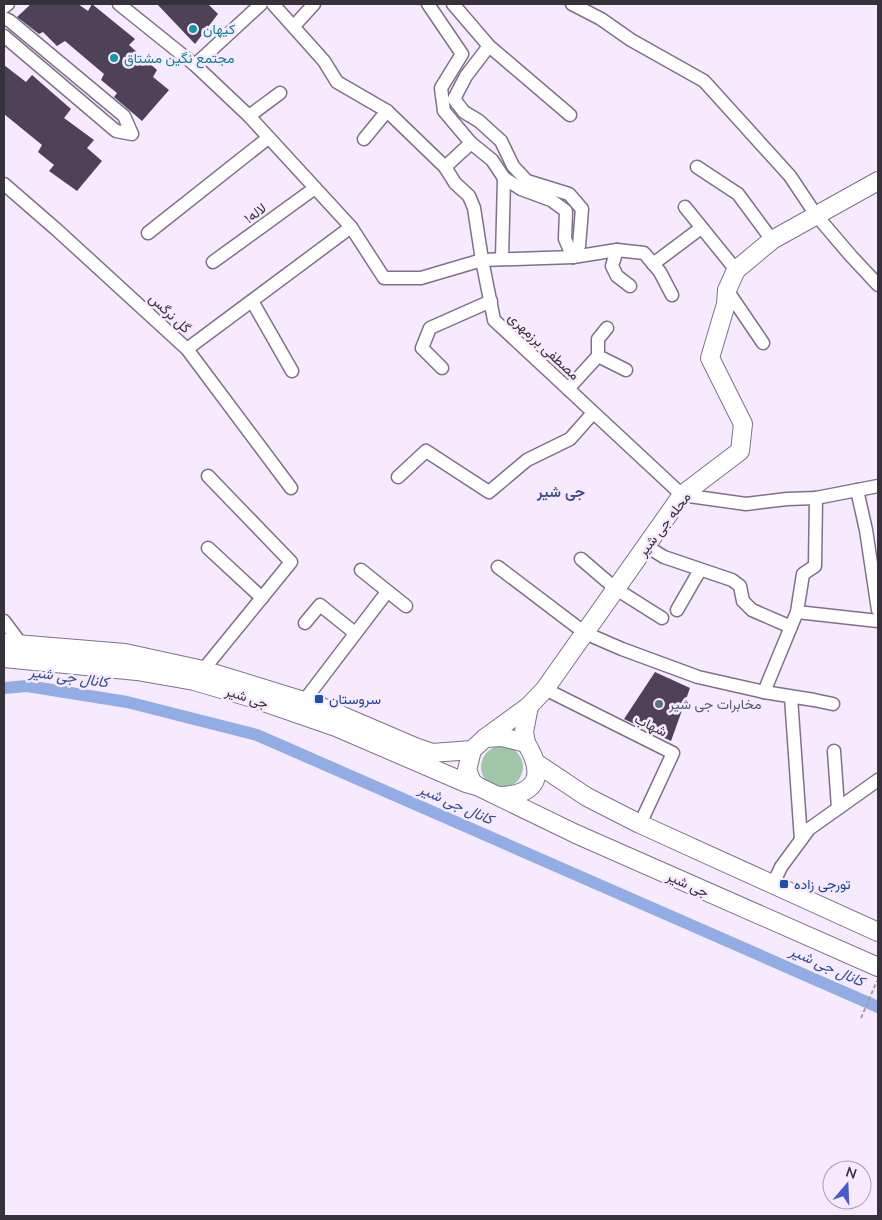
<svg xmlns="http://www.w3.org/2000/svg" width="882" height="1220" viewBox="0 0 882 1220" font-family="'Nunito Sans',Vazirmatn,sans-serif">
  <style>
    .green { fill: #a0c8a8 }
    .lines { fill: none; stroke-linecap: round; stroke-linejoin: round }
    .canal { stroke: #92ade3; stroke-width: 12 }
    .building { fill: #4f4157 }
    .minor-casing { stroke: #7f7188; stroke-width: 15 }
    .secondary-casing { stroke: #7f7188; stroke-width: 20 }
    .path { stroke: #a59bab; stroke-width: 2; stroke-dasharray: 4 2.5; stroke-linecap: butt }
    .minor { stroke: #fff; stroke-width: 12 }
    .secondary { stroke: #fff; stroke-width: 18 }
    .culture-dot { fill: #0f9aa8; stroke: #f7eaff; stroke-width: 2 }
    .transit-dot { fill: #1a4fb4; stroke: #f7eaff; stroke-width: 2 }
    .service-dot { fill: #5c6f8a; stroke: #f7eaff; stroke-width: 2 }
    .labels { text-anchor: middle; stroke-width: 5; stroke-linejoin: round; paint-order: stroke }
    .culture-label { font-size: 14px; fill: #0d838f; stroke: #f7eaff; text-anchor: start }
    .street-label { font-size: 14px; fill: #37313b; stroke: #f7eaff }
    .transit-label { font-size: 14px; fill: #164399; stroke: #f7eaff; text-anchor: start }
    .service-label { font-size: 14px; fill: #4e5e75; stroke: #f7eaff; text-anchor: start }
    .neighbourhood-label { font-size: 15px; font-weight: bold; fill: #42528e; stroke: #f7eaff }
    .water-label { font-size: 15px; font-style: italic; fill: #335093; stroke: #f7eaff }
  </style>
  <rect width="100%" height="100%" fill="#f7eaff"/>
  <circle class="green" cx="502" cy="767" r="21"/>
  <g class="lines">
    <polyline class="canal" points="4,688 27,686 127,702 257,735 878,1007"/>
  </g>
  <g class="building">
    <polygon points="31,4 78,4 88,11 92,4 135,39 129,45 157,70 153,77 169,90 142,121 114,97 117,93 101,80 104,74 65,41 57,46 43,32 39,34 17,17"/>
    <polygon points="157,4 208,4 218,14 195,44"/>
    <polygon points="4,65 26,82 32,75 71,109 64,118 94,140 87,148 102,161 77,191 49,171 54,165 38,152 42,145 4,114"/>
    <polygon points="655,672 690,688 671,741 624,719"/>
  </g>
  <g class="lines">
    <defs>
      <g id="minor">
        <polyline points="119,4 195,65 249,116 351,227 384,278 421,278 482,260 494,320 682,495 746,504 787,499 816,498 878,486"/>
        <polyline points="273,4 324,61 337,82 387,111 445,167 471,143"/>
        <polyline points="428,4 462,54 441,88 444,111 471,143 492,160 504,178 521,189 551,200 566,211 565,239 573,257"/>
        <polyline points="453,4 489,46 466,76 454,99 464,112 479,121 501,141 513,166 527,181 569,194 582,209 579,246 573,257"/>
        <polyline points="572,4 601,19 631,40 704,81 790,176 816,215 851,256 878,285"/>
        <polyline points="4,7 8,4"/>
        <polyline points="4,18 10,21 124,116 132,134 116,131 4,36"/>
        <polyline points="294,26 314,4"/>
        <polyline points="489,46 570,115"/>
        <polyline points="195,65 261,4"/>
        <polyline points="249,116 280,93"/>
        <polyline points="364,139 387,111"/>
        <polyline points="445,167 455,183 469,196 474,208 482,260 573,257 617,250 644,253 660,272 672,295"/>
        <polyline points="697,167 738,194 772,240"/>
        <polyline points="4,184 57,230 187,349 291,488"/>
        <polyline points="685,207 736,270"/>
        <polyline points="148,233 268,138"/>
        <polyline points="617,250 612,266 617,276 630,286"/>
        <polyline points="502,259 504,178"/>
        <polyline points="213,262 315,188"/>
        <polyline points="653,264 701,228"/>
        <polyline points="727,290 763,343"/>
        <polyline points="252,301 292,371"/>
        <polyline points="607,328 598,339 598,356 626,370"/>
        <polyline points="187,349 351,227"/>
        <polyline points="442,368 422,348 430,328 491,301"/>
        <polyline points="568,389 598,356"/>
        <polyline points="398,477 426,451 489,492 527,460 570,439 593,413"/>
        <polyline points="857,490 866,530 878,610"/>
        <polyline points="646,546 664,557 732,580 740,586 743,601 752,610 791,627"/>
        <polyline points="208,548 262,598"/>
        <polyline points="581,559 616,589 662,618"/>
        <polyline points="498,567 585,633 622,649 698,677 764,692 814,700 833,704"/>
        <polyline points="361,570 406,606"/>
        <polyline points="677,610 700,570"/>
        <polyline points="797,612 878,621"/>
        <polyline points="4,621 22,645"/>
        <polyline points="305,623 320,605 355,633"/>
        <polyline points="203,670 291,562 208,476"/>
        <polyline points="545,689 673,753 640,824"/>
        <polyline points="764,692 797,612 803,574 815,566 816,498"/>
        <polyline points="791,697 801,840"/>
        <polyline points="304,701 387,592"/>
        <polyline points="834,751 838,808"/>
        <polyline points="773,884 781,867 809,829 878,780"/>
      </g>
      <g id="secondary">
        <polyline points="4,643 125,653 203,670 317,705 415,747 432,753 472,750"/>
        <polyline points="4,658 137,671 194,681 249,697 336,727 466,783 477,786"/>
        <polyline points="485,738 529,706 545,689 682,495 740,451 743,424 710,358 726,304 727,290 736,270 772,240 878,181"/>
        <polyline points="526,743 524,732 529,706"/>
        <polyline points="536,763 587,797 640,824 878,932"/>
        <path d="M499,796C539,795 545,774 526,743L502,737L485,738L472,750L467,770L472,782L477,786L576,834L878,967"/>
      </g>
    </defs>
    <use href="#minor" class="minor-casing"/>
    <use href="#secondary" class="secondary-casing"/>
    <polyline class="path" points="861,1018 877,981"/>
    <use href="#minor" class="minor"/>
    <use href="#secondary" class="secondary"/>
  </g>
  <g class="culture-dot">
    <circle cx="193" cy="29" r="5"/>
    <circle cx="114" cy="58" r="5"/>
  </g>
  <g class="transit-dot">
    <rect x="314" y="694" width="10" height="10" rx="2.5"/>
    <rect x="779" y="879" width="10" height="10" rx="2.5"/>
  </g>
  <circle class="service-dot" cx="659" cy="704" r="5"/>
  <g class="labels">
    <g class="culture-label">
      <text x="203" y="34">کیهان</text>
      <text x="124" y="63">مجتمع نگین مشتاق</text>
    </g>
    <g class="street-label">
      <text transform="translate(255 213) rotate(-36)" y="5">لاله۱</text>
      <text transform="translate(170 313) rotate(43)" y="5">گل نرگس</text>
      <text transform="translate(544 346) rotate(43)" y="5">مصطفی برزمهری</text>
      <text transform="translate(664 524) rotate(-52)" y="5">محله جی شیر</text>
      <text transform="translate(247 697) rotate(18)" y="5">جی شیر</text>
      <text transform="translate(651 725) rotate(26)" y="5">شهاب</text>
      <text transform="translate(688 884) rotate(24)" y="5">جی شیر</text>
    </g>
    <g class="transit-label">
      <text x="329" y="704">سروستان</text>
      <text x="794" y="889">تورجی زاده</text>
    </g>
    <g class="service-label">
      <text x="669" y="709">مخابرات جی شیر</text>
    </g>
    <g class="neighbourhood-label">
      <text x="561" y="497">جی شیر</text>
    </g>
    <g class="water-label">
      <text transform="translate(69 677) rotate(8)" y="5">کانال جی شیر</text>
      <text transform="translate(456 804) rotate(24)" y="5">کانال جی شیر</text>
      <text transform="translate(827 966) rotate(24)" y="5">کانال جی شیر</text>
    </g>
  </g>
  <rect width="882" height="1220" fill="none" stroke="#37313b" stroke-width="10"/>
  <g transform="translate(847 1185) rotate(19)"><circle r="24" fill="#f7eaff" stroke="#aaa0b1"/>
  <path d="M0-4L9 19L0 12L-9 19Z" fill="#445ccf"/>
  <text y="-8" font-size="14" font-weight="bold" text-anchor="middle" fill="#37313b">N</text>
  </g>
</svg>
